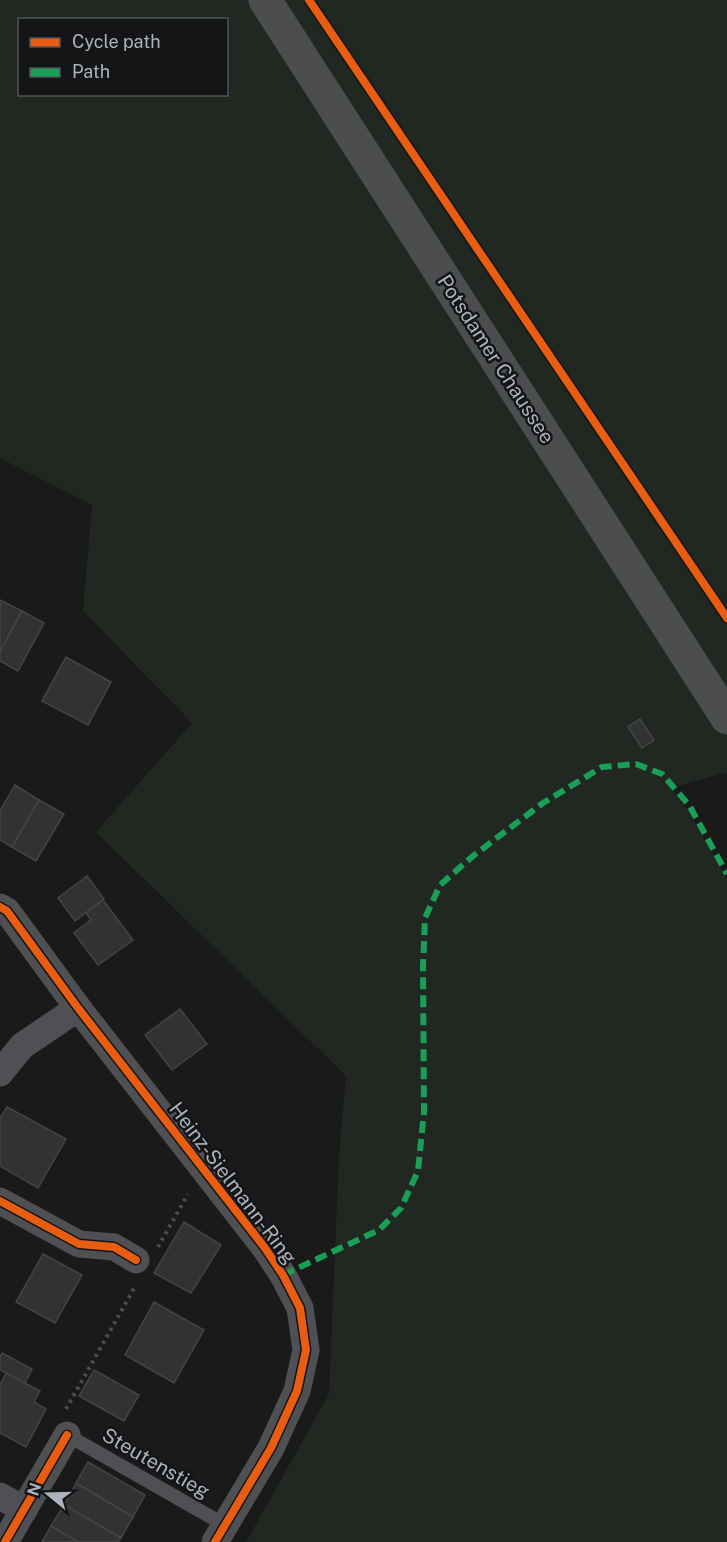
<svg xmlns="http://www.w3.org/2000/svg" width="727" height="1542" viewBox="0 0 727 1542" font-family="'Public Sans',sans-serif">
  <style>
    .green { fill: #202821; fill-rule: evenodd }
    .building { fill: #323233; stroke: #434447; stroke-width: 1.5 }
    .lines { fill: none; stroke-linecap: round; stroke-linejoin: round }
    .path { stroke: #4a4c4e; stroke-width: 4; stroke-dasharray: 3 4.5; stroke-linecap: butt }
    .service { stroke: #4e5054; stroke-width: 14 }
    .minor { stroke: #4e5054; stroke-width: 27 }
    .primary { stroke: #4c4d4f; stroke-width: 33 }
    .quiet { stroke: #1a9f57; stroke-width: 6; stroke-dasharray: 12 6; stroke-linecap: butt }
    .cycleway-casing { stroke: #141517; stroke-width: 11 }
    .cycleway { stroke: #e95d12; stroke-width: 8 }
    .labels { text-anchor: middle; stroke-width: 5; stroke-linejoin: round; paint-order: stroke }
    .street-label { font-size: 20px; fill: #acb1bb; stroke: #141517 }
  </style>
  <rect width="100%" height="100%" fill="#1a1a1b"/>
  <path class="green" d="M0,0H727V772L672,788L687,809L727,879V1542H246L329,1394L339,1156L346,1076L96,832L192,723L83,611L92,505L0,458ZM20,20H226V94H20Z"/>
  <g class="building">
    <polygon points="0,600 22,611 0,652"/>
    <polygon points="22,611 44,623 18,671 0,661 0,652"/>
    <polygon points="66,657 111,682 88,725 42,701"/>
    <polygon points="640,719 654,740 642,748 628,727"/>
    <polygon points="15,785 39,800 12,847 0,840 0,811"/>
    <polygon points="39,800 64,814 36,861 12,847"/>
    <polygon points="87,876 104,899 75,921 58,898"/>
    <polygon points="103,900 133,940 98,965 74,933 91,920 86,913"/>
    <polygon points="180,1009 207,1044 172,1070 145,1035"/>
    <polygon points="7,1107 66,1139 38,1188 0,1166 0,1118"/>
    <polygon points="184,1222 221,1245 191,1293 154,1273"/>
    <polygon points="43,1254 82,1275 55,1323 16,1302"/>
    <polygon points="154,1302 204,1330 174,1383 125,1355"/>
    <polygon points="2,1353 32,1369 25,1383 0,1370 0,1356"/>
    <polygon points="94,1370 139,1395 124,1421 79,1396"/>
    <polygon points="6,1373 40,1391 34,1402 46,1409 26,1447 0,1433 0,1385"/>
    <polygon points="88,1462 145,1495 133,1517 76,1483"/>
    <polygon points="76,1483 133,1517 121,1538 64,1505"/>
    <polygon points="64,1505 121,1538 118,1542 78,1542 51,1526"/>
    <polygon points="51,1526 78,1542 42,1542"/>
  </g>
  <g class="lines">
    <g class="path">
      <polyline points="158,1247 188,1194"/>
      <polyline points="66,1409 136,1285"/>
    </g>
    <polyline class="service" points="67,1435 225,1525"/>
    <g class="minor">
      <polyline points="0,907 7,911 78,1008 265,1248 283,1275 300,1308 306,1350 297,1391 271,1448 215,1542"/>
      <polyline points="0,1073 22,1046 78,1008"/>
      <polyline points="0,1201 79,1244 114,1247 136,1260"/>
      <polyline points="0,1496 24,1510"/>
      <polyline points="5,1542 67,1435"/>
    </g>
    <polyline class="primary" points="265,0 727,718"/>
    <polyline class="quiet" points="283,1275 379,1230 401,1208 418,1171 424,1112 423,967 425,918 440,885 473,856 543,803 602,767 636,764 662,774 689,805 727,874"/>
    <defs>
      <g id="cycleway">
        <polyline points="309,0 727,618"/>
        <polyline points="0,907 7,911 78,1008 265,1248 283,1275 300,1308 306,1350 297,1391 271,1448 215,1542"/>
        <polyline points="0,1201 79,1244 114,1247 136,1260"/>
        <polyline points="5,1542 67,1435"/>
      </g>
    </defs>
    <use href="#cycleway" class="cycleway-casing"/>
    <use href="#cycleway" class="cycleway"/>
  </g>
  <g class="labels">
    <g class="street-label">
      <text transform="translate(496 359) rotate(57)" y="7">Potsdamer Chaussee</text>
      <text transform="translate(233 1183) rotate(53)" y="7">Heinz-Sielmann-Ring</text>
      <text transform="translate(156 1463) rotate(30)" y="7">Steutenstieg</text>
    </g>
  </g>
  <rect x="18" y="18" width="210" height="78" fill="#141517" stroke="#515359" stroke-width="1.5"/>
  <rect x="30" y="38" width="30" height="9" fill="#e95d12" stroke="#515359" stroke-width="1.5"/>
  <text x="72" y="48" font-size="18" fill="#acb1bb">Cycle path</text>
  <rect x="30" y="68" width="30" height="9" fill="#1a9f57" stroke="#515359" stroke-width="1.5"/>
  <text x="72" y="78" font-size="18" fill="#acb1bb">Path</text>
  <g transform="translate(48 1494) rotate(289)" stroke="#141517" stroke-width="4.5" paint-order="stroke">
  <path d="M0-4.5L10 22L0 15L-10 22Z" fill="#acb1bb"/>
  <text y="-9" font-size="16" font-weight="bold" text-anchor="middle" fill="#acb1bb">N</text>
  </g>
</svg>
